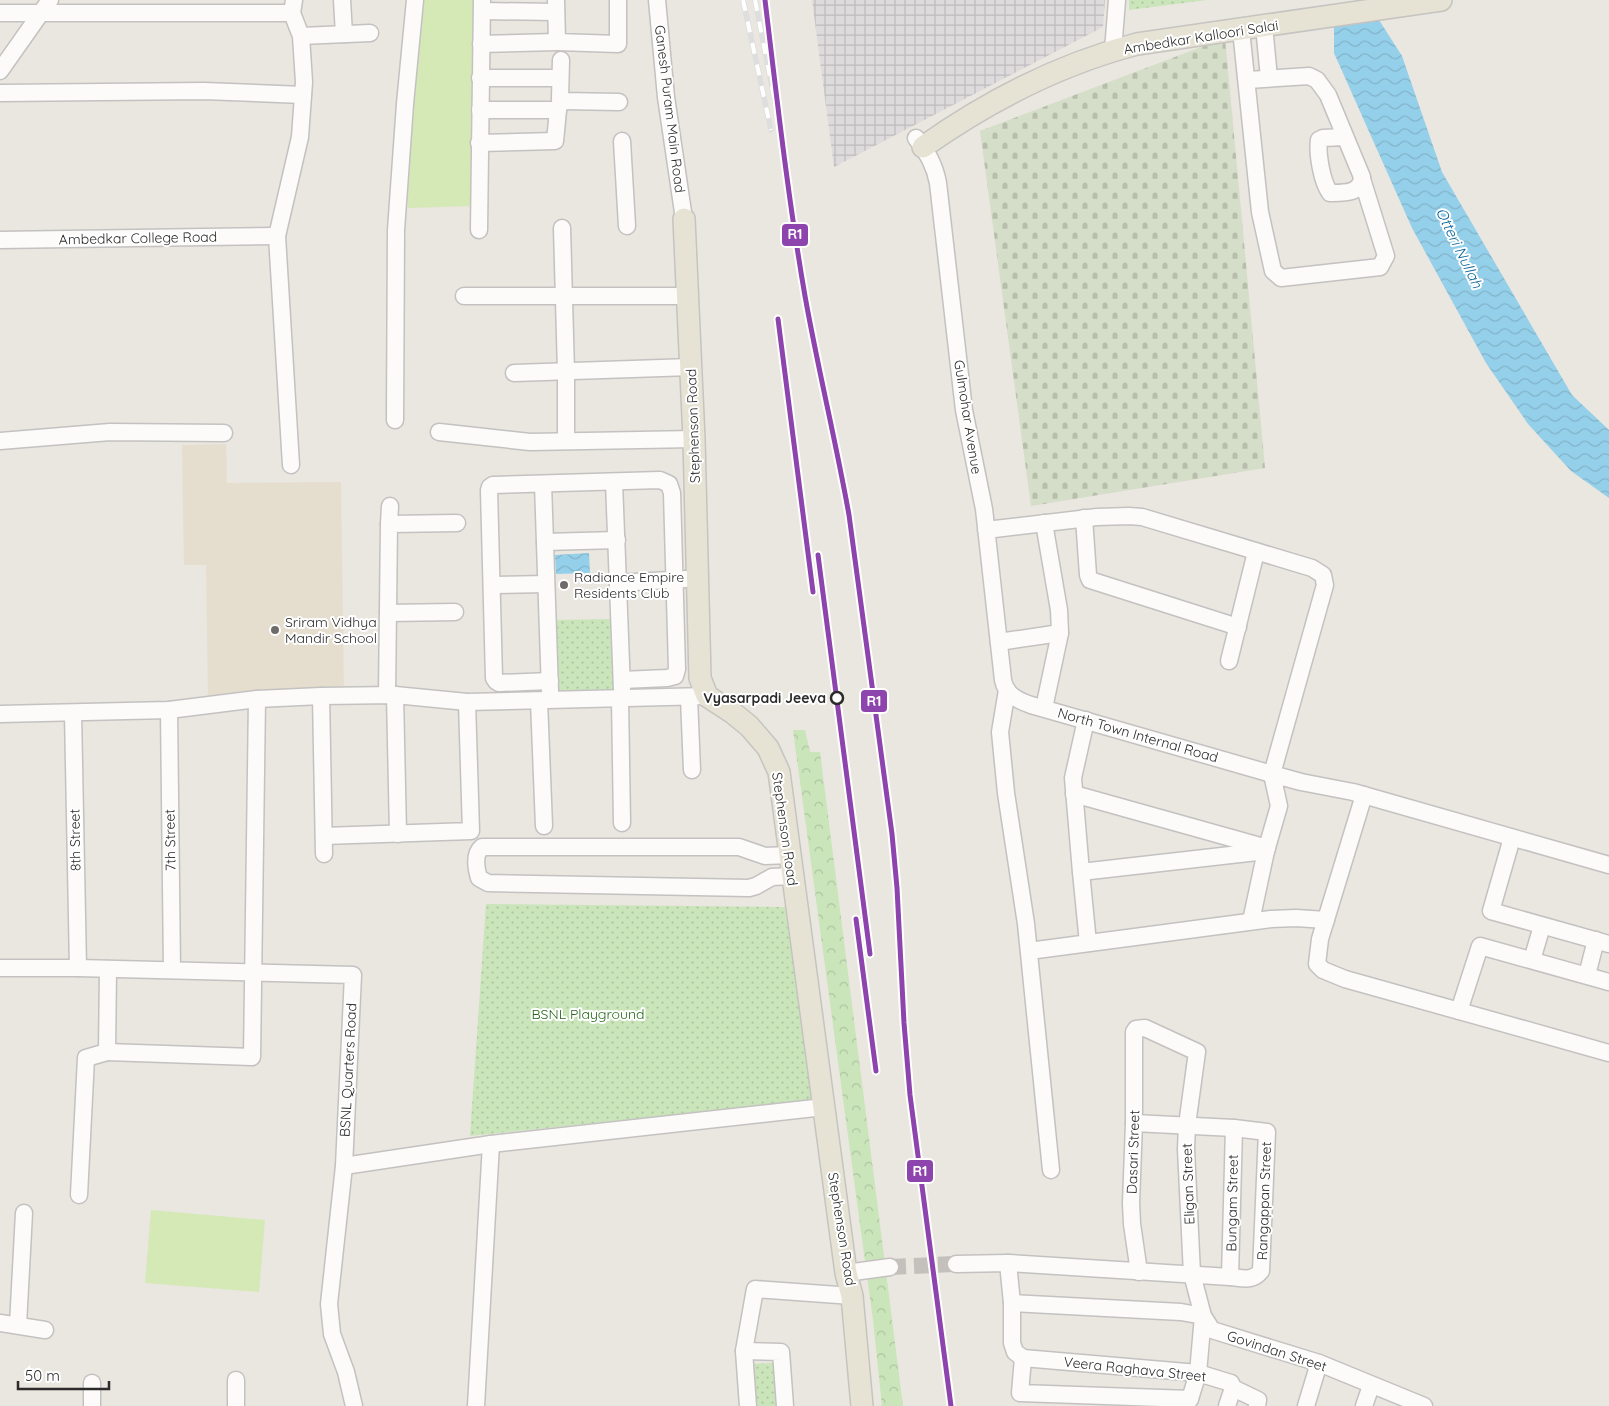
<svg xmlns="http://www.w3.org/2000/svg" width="1609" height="1406" viewBox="0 0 1609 1406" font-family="Quicksand,sans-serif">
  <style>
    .industrial { fill: url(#industrial-grid) }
    .education { fill: #e5decf }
    .green { fill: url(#green-dots) }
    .forest { fill: url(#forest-crowns) }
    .cemetery { fill: url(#cemetery-stones) }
    .pitch { fill: #d5e9b7 }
    .water { fill: url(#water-waves) }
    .pier { fill: #eae6e0 }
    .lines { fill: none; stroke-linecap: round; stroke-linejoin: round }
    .minor-tunnel { stroke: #c4c1bc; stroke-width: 16; stroke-dasharray: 16 8; stroke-linecap: butt }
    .minor-casing { stroke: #c3c2c1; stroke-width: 19 }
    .major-casing { stroke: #c5c4c1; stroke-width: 24 }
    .minor { stroke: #fcfbfa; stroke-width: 16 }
    .major { stroke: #e7e3d4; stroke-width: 21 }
    .rail-casing { stroke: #dededf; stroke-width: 5.5 }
    .rail { stroke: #fff; stroke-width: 4; stroke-dasharray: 11; stroke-linecap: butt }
    .rail-1-casing { stroke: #fff; stroke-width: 9 }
    .rail-1 { stroke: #8e44ad; stroke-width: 5 }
    .poi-dot { fill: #6e6c6a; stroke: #fff; stroke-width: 2 }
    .stop-dot { fill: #fff; stroke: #2b2b2b; stroke-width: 2.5 }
    .labels { text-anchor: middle; stroke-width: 4; stroke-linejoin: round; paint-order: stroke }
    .street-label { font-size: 14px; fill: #2b2b2b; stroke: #fff }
    .poi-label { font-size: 14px; fill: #2b2b2b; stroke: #fff; text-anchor: start }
    .stop-label { font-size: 14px; font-weight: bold; fill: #2b2b2b; stroke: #fff; text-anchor: end }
    .park-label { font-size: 14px; fill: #27691a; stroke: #fff }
    .water-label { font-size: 15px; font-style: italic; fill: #0d659d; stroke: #fff }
    .line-badge { stroke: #fff; stroke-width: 2 }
    .badge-label { font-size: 14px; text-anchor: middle; font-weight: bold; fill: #fff }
  </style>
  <defs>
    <pattern id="industrial-grid" width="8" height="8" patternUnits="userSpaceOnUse" patternTransform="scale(1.25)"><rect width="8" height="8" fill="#dddbdc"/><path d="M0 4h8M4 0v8" fill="none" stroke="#bebcbd"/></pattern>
    <pattern id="green-dots" width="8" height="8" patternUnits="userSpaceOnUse" patternTransform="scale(1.25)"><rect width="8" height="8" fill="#cae5ba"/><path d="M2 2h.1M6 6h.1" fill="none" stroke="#aec5a0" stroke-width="1.8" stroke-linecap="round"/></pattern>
    <pattern id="forest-crowns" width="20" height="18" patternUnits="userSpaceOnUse" patternTransform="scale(1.25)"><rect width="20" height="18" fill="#cae5ba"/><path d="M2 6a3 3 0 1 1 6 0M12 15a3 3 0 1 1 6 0" fill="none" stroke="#aec5a0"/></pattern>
    <pattern id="cemetery-stones" width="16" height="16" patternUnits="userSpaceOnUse" patternTransform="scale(1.25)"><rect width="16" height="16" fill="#d5dec8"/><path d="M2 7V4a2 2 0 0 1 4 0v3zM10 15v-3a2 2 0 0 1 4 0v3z" fill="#b7bfac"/></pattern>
    <pattern id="water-waves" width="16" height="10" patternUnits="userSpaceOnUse" patternTransform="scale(1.25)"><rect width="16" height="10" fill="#95d0ea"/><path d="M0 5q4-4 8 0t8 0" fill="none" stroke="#81b3c9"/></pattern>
  </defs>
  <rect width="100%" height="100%" fill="#eae6e0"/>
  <polygon class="industrial" points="812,0 1105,0 1103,27 834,167"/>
  <polygon class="education" points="226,444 227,483 341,482 344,694 208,699 206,565 184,565 182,445"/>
  <g class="green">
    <polygon points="1129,0 1207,0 1129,10"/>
    <polygon points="613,619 615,689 556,691 554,620"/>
    <polygon points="486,904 785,907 813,1100 470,1136"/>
    <polygon points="773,1363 776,1406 750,1406 748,1364"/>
  </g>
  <polygon class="forest" points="793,730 805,730 810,752 820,752 903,1406 882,1406 873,1320"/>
  <polygon class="cemetery" points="1225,38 1265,468 1031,506 980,131"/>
  <g class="pitch">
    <polygon points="421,0 481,0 475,206 408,208 406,183"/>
    <polygon points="151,1210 265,1220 259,1292 145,1283"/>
  </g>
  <g class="water">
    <polygon points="1326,0 1379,20 1402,56 1442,172 1572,395 1609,430 1609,498 1571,471 1528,424 1486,363 1412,228 1334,53 1334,29"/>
    <polygon points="589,553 590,573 556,574 555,555"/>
  </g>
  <polygon class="pier" points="1323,0 1368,0 1330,23"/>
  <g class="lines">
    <polyline class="minor-tunnel" points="890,1267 956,1264"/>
    <defs>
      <g id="minor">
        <polyline points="342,0 344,34"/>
        <polyline points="556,0 557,42 618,44 618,0"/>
        <polyline points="657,0 666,97 684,219"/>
        <polyline points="482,11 556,12"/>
        <polyline points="0,13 292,13"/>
        <polyline points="1264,26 1269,78"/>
        <polyline points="1241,30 1260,212 1273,271 1281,278 1380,267 1386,256 1362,179"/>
        <polyline points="301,36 370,33"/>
        <polyline points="481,44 557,42"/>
        <polyline points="1113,51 1117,0"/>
        <polyline points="561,60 560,99 562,101 619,102"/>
        <polyline points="0,71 50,0"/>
        <polyline points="480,78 560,78"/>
        <path d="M1248,80L1309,76L1317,80L1328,95L1362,177C1361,194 1344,193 1330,193C1322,182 1317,154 1319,140L1323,138L1345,137"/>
        <polyline points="0,93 204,91 303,95"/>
        <polyline points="480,110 558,110"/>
        <path d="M916,138C927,151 935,167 938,183L964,410L984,509L1003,680C1006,695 1017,700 1031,705L1272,774L1325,585L1323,575L1312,568L1142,517L1129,516L1097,517L986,530"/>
        <polyline points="622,141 627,226"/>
        <polyline points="479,143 555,141 558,110 561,100"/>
        <polyline points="562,228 566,372 566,440"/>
        <polyline points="479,230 482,0"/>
        <polyline points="0,240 277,236"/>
        <polyline points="464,296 688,296"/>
        <polyline points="514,373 691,367"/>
        <polyline points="395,420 396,230 405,104 415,0"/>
        <polyline points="439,432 530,442 694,439"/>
        <polyline points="0,441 110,432 224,433"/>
        <polyline points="291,465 277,236 300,137 304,82 301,36 292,13 294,0"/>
        <polyline points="614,482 622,689"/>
        <polyline points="543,484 550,691"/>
        <polyline points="1084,518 1088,575 1090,580 1238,627"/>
        <polyline points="389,524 390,506"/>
        <polyline points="545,542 617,540"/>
        <polyline points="618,583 686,579"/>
        <polyline points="492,585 546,584"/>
        <polyline points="388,613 455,612"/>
        <polyline points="999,642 1060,633"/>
        <polyline points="1229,661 1256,552"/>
        <polyline points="550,681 499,683 496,681 494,678 489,490 490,487 493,485 660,480 669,484 672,493 677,669 675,676 667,678 622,680"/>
        <polyline points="1007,690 1000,732 1006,793 1026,924 1051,1170"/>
        <polyline points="387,695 389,524 457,523"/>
        <polyline points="395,695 398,834"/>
        <polyline points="321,696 324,854"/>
        <polyline points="689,698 692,770"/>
        <polyline points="620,699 622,823"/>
        <polyline points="539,701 544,826"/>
        <polyline points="1044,708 1060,633 1059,610 1044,523"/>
        <polyline points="169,710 172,970"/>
        <polyline points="73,713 78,968"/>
        <polyline points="0,714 169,710 257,699 321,696 395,695 467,702 707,696"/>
        <polyline points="1086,720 1073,778 1081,872 1266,851 1279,806 1272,774 1301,782 1353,792 1609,865"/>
        <polyline points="1074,794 1267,848"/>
        <polyline points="1364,795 1320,939 1317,964 1323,970 1345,979 1609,1053"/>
        <polyline points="324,836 471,831 467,702"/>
        <polyline points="1512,838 1491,911 1609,944"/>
        <path d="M790,855L765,856L739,847H482C474,854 476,868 479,878L488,883L749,888L756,886L772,877L792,876"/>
        <polyline points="1081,872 1088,943"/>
        <polyline points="1251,921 1266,851"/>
        <polyline points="1029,951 1271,919 1296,918 1326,920"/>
        <polyline points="1532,960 1542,926"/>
        <polyline points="0,968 78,968 353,975 344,1166 329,1304 332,1334 346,1372 354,1406"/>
        <polyline points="1587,975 1596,940"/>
        <polyline points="1459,1011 1480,946 1609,982"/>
        <polyline points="107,1052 252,1057 257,699"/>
        <polyline points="344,1166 491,1144 824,1107"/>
        <polyline points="79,1195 86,1058 107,1052 108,969"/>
        <polyline points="1008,1263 1012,1303 1012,1343 1015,1352 1023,1358 1198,1373 1231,1383 1233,1388 1258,1400 1257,1406"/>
        <path d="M956,1264L1008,1263L1230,1277C1243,1278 1252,1282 1261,1271L1267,1132L1234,1128L1134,1123"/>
        <polyline points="1139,1272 1132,1224 1131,1203 1134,1123 1134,1032 1136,1029 1145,1028 1197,1052 1187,1125 1186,1149 1192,1274 1203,1316 1198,1373 1190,1399 1185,1406"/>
        <polyline points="846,1273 890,1267"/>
        <polyline points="1230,1277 1234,1128"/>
        <polyline points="1012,1303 1181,1312 1203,1316 1212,1330 1319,1363 1424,1406"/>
        <polyline points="0,1323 45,1330"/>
        <polyline points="18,1325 24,1213"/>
        <polyline points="744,1351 781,1352 785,1406"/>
        <polyline points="1023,1358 1020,1393 1190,1399"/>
        <polyline points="92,1406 92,1383"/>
        <polyline points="236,1406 236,1380"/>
        <polyline points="476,1406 491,1144"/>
        <polyline points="748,1406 744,1351 755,1289 852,1296"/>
        <polyline points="1227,1406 1233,1388"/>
        <polyline points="1306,1406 1319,1363"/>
        <polyline points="1364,1406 1371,1386"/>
      </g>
      <g id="major">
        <path d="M923,147C988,101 1060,64 1137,44L1441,0"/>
        <polyline points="684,219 694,439 700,678 707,696 733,713 749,726 768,748 779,772 846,1273 852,1296 862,1406"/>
      </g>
    </defs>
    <use href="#minor" class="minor-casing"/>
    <use href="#major" class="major-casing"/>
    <use href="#minor" class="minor"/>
    <use href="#major" class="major"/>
    <defs>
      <g id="rail">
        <polyline points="743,0 771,130"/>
        <polyline points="755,0 780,128"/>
      </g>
    </defs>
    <use href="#rail" class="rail-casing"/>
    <use href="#rail" class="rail"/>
    <defs>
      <g id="rail-1">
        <path d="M765,0C777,99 788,198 805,296C818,369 836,442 849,515L892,834L897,888L904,1023L910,1095L951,1406"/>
        <polyline points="778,319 813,592"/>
        <polyline points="818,555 870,954"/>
        <polyline points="856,919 876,1071"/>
      </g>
    </defs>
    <use href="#rail-1" class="rail-1-casing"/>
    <use href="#rail-1" class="rail-1"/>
  </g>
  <g class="poi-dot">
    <circle cx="564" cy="585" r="5"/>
    <circle cx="275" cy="630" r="5"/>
  </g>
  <circle class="stop-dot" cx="837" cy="698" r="6"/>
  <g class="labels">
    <g class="street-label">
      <text transform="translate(1201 37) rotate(-9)" y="5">Ambedkar Kalloori Salai</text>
      <text transform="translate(670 109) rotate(83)" y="5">Ganesh Puram Main Road</text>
      <text transform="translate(138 238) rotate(-1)" y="5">Ambedkar College Road</text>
      <text transform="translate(968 417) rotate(81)" y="5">Gulmohar Avenue</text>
      <text transform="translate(693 426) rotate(-92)" y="5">Stephenson Road</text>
      <text transform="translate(1138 735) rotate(16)" y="5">North Town Internal Road</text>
      <text transform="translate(785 829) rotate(82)" y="5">Stephenson Road</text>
      <text transform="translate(75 840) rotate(-91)" y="5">8th Street</text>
      <text transform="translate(170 840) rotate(-91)" y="5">7th Street</text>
      <text transform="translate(348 1070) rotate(-87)" y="5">BSNL Quarters Road</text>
      <text transform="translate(1133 1152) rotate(-88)" y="5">Dasari Street</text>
      <text transform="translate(1188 1184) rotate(-92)" y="5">Eligan Street</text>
      <text transform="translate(1264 1201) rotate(-88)" y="5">Rangappan Street</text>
      <text transform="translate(1232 1203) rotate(-89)" y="5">Bungam Street</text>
      <text transform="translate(842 1229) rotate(81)" y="5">Stephenson Road</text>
      <text transform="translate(1277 1351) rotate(18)" y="5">Govindan Street</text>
      <text transform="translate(1135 1369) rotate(6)" y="5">Veera Raghava Street</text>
    </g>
    <g class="poi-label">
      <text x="574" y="582">Radiance Empire<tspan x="574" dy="16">Residents Club</tspan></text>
      <text x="285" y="627">Sriram Vidhya<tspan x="285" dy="16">Mandir School</tspan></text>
    </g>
    <g class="stop-label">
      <text x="826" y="703">Vyasarpadi Jeeva</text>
    </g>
    <g class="park-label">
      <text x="588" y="1019">BSNL Playground</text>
    </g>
    <g class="water-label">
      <text transform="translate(1459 248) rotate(64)" y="5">Otteri Nullah</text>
    </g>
  </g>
  <g class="line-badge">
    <rect x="781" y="223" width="28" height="24" rx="5" fill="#8e44ad"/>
    <rect x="860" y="689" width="28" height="24" rx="5" fill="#8e44ad"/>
    <rect x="906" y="1159" width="28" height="24" rx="5" fill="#8e44ad"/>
  </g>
  <g class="badge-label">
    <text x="795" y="239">R1</text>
    <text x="874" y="706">R1</text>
    <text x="920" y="1176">R1</text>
  </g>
  <path d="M18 1381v8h91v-8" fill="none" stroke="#2b2b2b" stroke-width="2.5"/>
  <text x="25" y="1381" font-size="15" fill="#2b2b2b" stroke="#ffffff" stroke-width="4" paint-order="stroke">50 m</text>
</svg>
